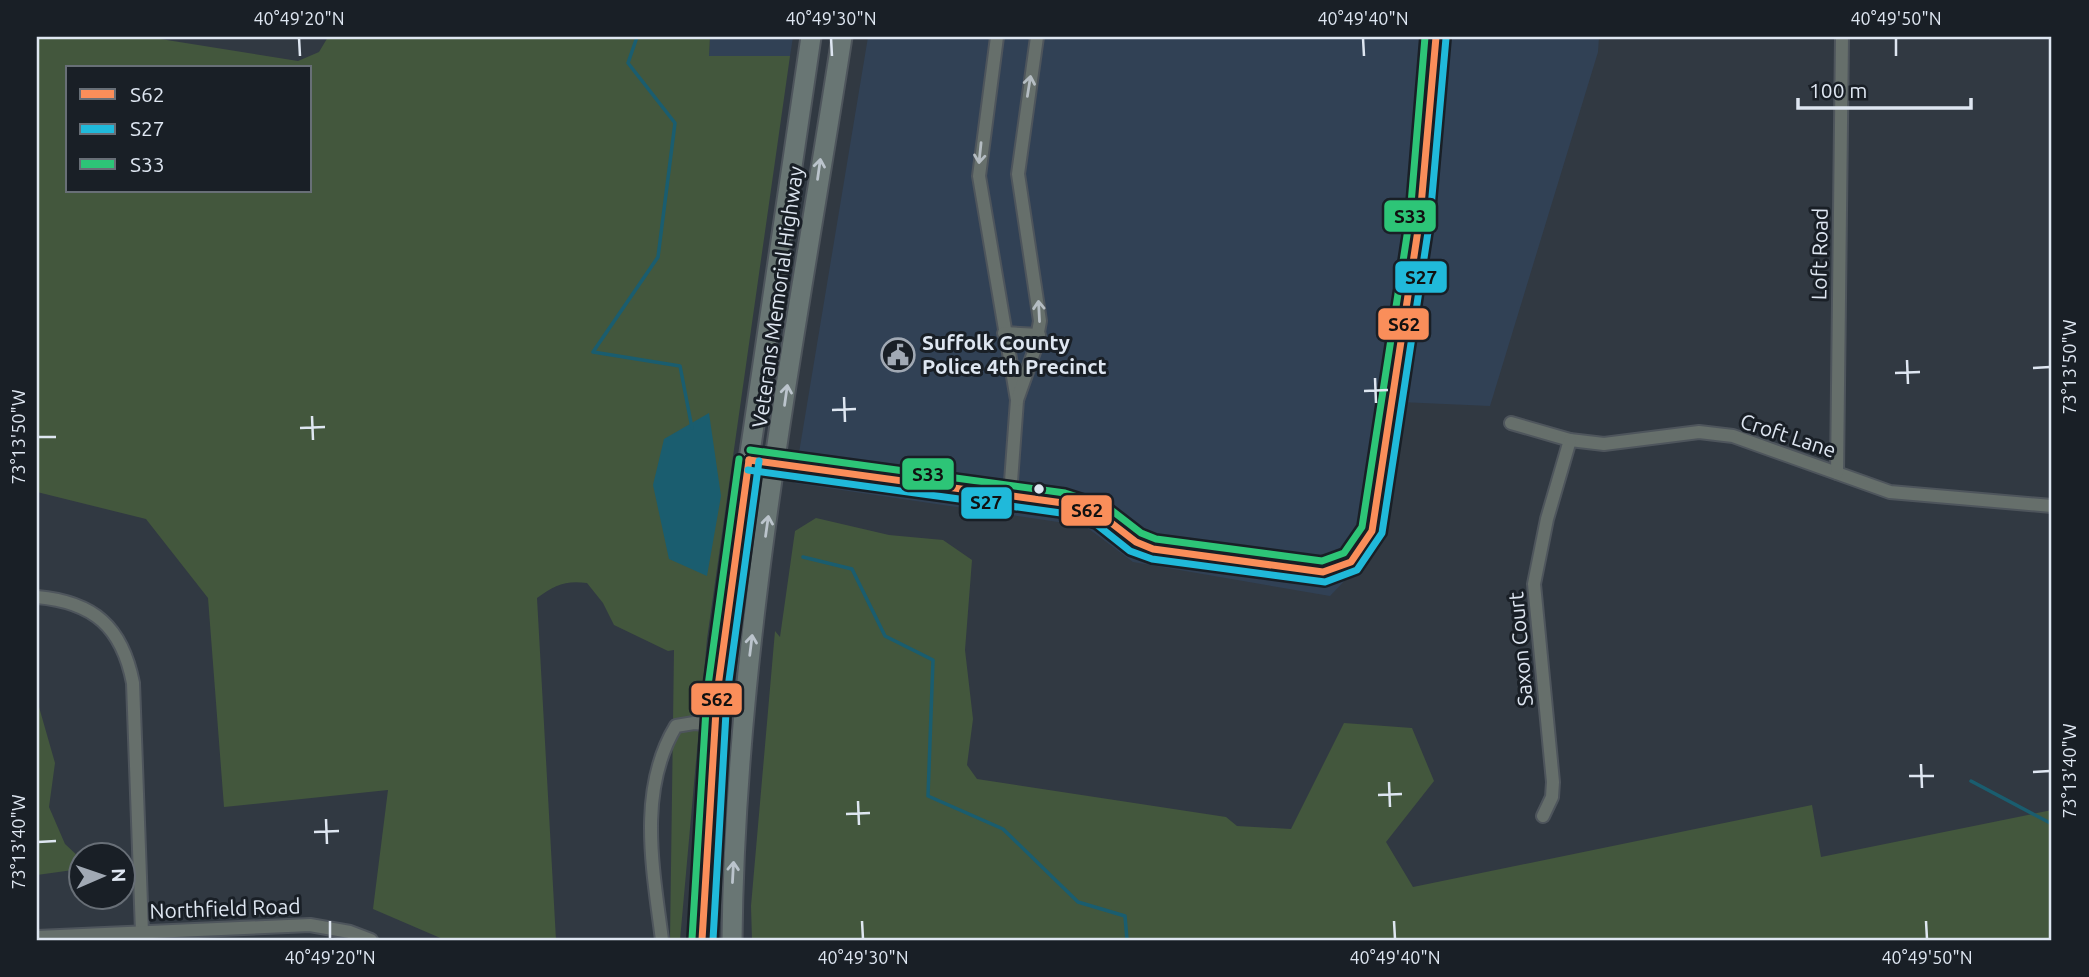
<svg xmlns="http://www.w3.org/2000/svg" width="2089" height="977" viewBox="0 0 2089 977" font-family="Ubuntu,sans-serif">
  <style>
    .built { fill: #314155 }
    .green { fill: #43573d; fill-rule: evenodd }
    .water { fill: #1a5d6f }
    .lines { fill: none; stroke-linecap: round; stroke-linejoin: round }
    .stream { stroke: #1a5d6f; stroke-width: 3.5 }
    .minor-casing { stroke: #4e555c; stroke-width: 16 }
    .highway-casing { stroke: #4e555c; stroke-width: 23 }
    .minor { stroke: #666f6b; stroke-width: 12 }
    .highway { stroke: #697674; stroke-width: 19 }
    .bus-1-casing { stroke: #191f26; stroke-width: 12 }
    .bus-2-casing { stroke: #191f26; stroke-width: 12 }
    .bus-3-casing { stroke: #191f26; stroke-width: 12 }
    .bus-1 { stroke: #fa8e5a; stroke-width: 7 }
    .bus-2 { stroke: #20b9da; stroke-width: 7 }
    .bus-3 { stroke: #2dc577; stroke-width: 7 }
    .oneway { stroke: #b4bcc2 }
    .oneway2 { stroke: #bbc4cc }
    .ticks { fill: none; stroke: #dee6f1; stroke-width: 2.5 }
    .bus-dot { fill: #dee6f1; stroke: #191f26; stroke-width: 2.5 }
    .labels { text-anchor: middle; stroke-width: 6; stroke-linejoin: round; paint-order: stroke }
    .street-label { font-size: 21px; fill: #dee6f1; stroke: #191f26 }
    .poi-label { font-size: 21px; font-weight: bold; fill: #dee6f1; stroke: #191f26; text-anchor: start }
    .line-badge { stroke: #191f26; stroke-width: 2.5 }
    .pale-badge-label { font-size: 19px; text-anchor: middle; font-weight: bold; fill: #111 }
    .neatline { fill: none; stroke: #dee6f1; stroke-width: 2.5 }
    .ticks-label { font-size: 18px; text-anchor: middle; fill: #dee6f1 }
  </style>
  <rect width="100%" height="100%" fill="#313942"/>
  <g class="built">
    <polygon points="710,37 793,37 790,56 709,56"/>
    <polygon points="868,37 1599,37 1598,52 1490,406 1400,402 1382,542 1330,596 1133,562 1085,526 794,483"/>
  </g>
  <g class="green">
    <path d="M37,37H148L298,61L319,52L328,37H710L709,56H790L707,639L680,940H670L674,650L668,651L614,625L603,603L587,583C566,580 554,585 537,598L556,940H445L373,909L388,790L224,807L208,598L146,519L37,492ZM68,68H310V191H68Z"/>
    <polygon points="816,518 889,535 943,540 972,560 965,650 973,719 967,765 977,779 1226,817 1237,826 1291,829 1344,723 1412,728 1434,781 1386,842 1413,887 1812,805 1821,857 2052,810 2052,940 752,940 751,906 775,631 780,637 795,531"/>
    <polygon points="37,700 55,763 49,807 65,844 80,858 80,869 37,875"/>
  </g>
  <polygon class="water" points="709,413 721,496 707,576 669,559 653,485 664,439"/>
  <g class="lines">
    <g class="stream">
      <polyline points="637,37 628,63 675,123 658,257 593,352 680,366 692,428"/>
      <polyline points="803,557 852,569 885,636 933,660 928,796 1003,829 1078,902 1125,916 1127,940"/>
      <polyline points="1971,781 2052,824"/>
    </g>
    <defs>
      <g id="minor">
        <polyline points="997,37 979,176 1017,400 1010,495"/>
        <polyline points="1004,333 1039,335"/>
        <polyline points="1017,400 1035,349 1040,321 1018,174 1037,37"/>
        <polyline points="1511,423 1570,440 1604,444 1699,432 1733,436 1890,492 2052,506"/>
        <polyline points="749,460 1063,503 1101,515 1136,542 1153,549 1323,572 1351,562 1372,531 1420,217 1436,37"/>
        <polyline points="1837,473 1842,37"/>
        <path d="M37,597C94,602 122,627 133,683L142,932"/>
        <polyline points="1543,816 1552,797 1553,782 1534,584 1547,519 1570,440"/>
        <polyline points="37,937 310,925 350,932 371,940"/>
        <path d="M662,940C653,869 637,790 676,726L694,723L715,725"/>
      </g>
      <g id="highway">
        <polyline points="702,940 712,752 726,616 811,37"/>
        <path d="M732,940C735,637 796,336 842,37"/>
      </g>
    </defs>
    <use href="#minor" class="minor-casing"/>
    <use href="#highway" class="highway-casing"/>
    <use href="#minor" class="minor"/>
    <use href="#highway" class="highway"/>
    <defs>
      <g id="bus-1">
        <polyline points="749,460 1063,503 1101,515 1136,542 1153,549 1323,572 1351,562 1372,531 1420,217 1436,37"/>
        <polyline points="702,940 717,694 749,460"/>
      </g>
      <g id="bus-2">
        <polyline points="748,470 1061,513 1096,524 1130,551 1152,559 1325,582 1357,570 1382,533 1430,219 1446,38"/>
        <polyline points="713,940 727,695 759,461"/>
      </g>
      <g id="bus-3">
        <polyline points="750,450 1065,493 1106,506 1141,533 1156,539 1322,561 1344,553 1362,527 1410,216 1425,37"/>
        <polyline points="692,939 707,693 739,459"/>
      </g>
    </defs>
    <use href="#bus-1" class="bus-1-casing"/>
    <use href="#bus-2" class="bus-2-casing"/>
    <use href="#bus-3" class="bus-3-casing"/>
    <use href="#bus-1" class="bus-1"/>
    <use href="#bus-2" class="bus-2"/>
    <use href="#bus-3" class="bus-3"/>
  </g>
  <defs><path id="oneway-shaft" d="M-6 0H5M1.5-3L5.5 0L1.5 3" fill="none" stroke-width="1.6" stroke-linecap="round" stroke-linejoin="round" transform="scale(1.75)"/></defs>
  <g class="oneway">
    <use href="#oneway-shaft" transform="translate(1029 86) rotate(-81)"/>
    <use href="#oneway-shaft" transform="translate(980 153) rotate(96)"/>
    <use href="#oneway-shaft" transform="translate(1039 311) rotate(-93)"/>
  </g>
  <g class="oneway2">
    <use href="#oneway-shaft" transform="translate(819 169) rotate(-82)"/>
    <use href="#oneway-shaft" transform="translate(786 395) rotate(-82)"/>
    <use href="#oneway-shaft" transform="translate(767 526) rotate(-82)"/>
    <use href="#oneway-shaft" transform="translate(751 645) rotate(-83)"/>
    <use href="#oneway-shaft" transform="translate(733 872) rotate(-87)"/>
  </g>
  <path class="ticks" d="M299,38L300,56M831,38L832,56M1363,38L1364,56M1896,38V56M1907,360L1908,384M2033,368L2050,367M1895,373L1920,372M1375,378L1376,403M1364,391L1388,390M844,397L845,422M832,410L856,409M312,416L313,440M300,428L325,427M38,437H56M1921,764L1922,788M2033,772L2050,771M1909,776H1934M1389,782L1390,807M1378,795L1402,794M858,801L859,825M846,814L870,813M326,819L327,844M314,832L339,831M38,842L56,841M330,921V939M862,921L863,939M1394,921L1395,939M1926,921L1927,939"/>
  <defs>
    <symbol id="civic-ring" viewBox="-11 -11 22 22"><circle r="9.5" fill="#191f26" stroke="#a1a9b4" stroke-width="1.5"/><path d="M-.6-6.5H3V-4.5H.6V-3L4-1V1h2V6H-6V1h2V-1L-.6-3ZM-1.2 2.5V6h2.4V2.5Z" fill="#a1a9b4"/></symbol>
  </defs>
  <g fill-rule="evenodd">
    <use href="#civic-ring" x="879" y="336" width="38" height="38"/>
  </g>
  <circle class="bus-dot" cx="1039" cy="489" r="6"/>
  <g class="labels">
    <g class="street-label">
      <text transform="translate(1820 254) rotate(-89)" y="7">Loft Road</text>
      <text transform="translate(778 297) rotate(-82)" y="7">Veterans Memorial Highway</text>
      <text transform="translate(1788 436) rotate(18)" y="7">Croft Lane</text>
      <text transform="translate(1521 649) rotate(-95)" y="7">Saxon Court</text>
      <text transform="translate(225 909) rotate(-2)" y="7">Northfield Road</text>
    </g>
    <g class="poi-label">
      <text x="922" y="350">Suffolk County<tspan x="922" dy="24">Police 4th Precinct</tspan></text>
    </g>
  </g>
  <g class="line-badge">
    <rect x="1383" y="199" width="54" height="34" rx="7" fill="#2dc577"/>
    <rect x="1394" y="260" width="54" height="34" rx="7" fill="#20b9da"/>
    <rect x="1377" y="307" width="53" height="34" rx="7" fill="#fa8e5a"/>
    <rect x="901" y="457" width="54" height="34" rx="7" fill="#2dc577"/>
    <rect x="960" y="486" width="53" height="34" rx="7" fill="#20b9da"/>
    <rect x="1060" y="494" width="53" height="33" rx="7" fill="#fa8e5a"/>
    <rect x="690" y="682" width="53" height="34" rx="7" fill="#fa8e5a"/>
  </g>
  <g class="pale-badge-label">
    <text x="1410" y="223">S33</text>
    <text x="1421" y="284">S27</text>
    <text x="1404" y="331">S62</text>
    <text x="928" y="481">S33</text>
    <text x="986" y="509">S27</text>
    <text x="1087" y="517">S62</text>
    <text x="717" y="706">S62</text>
  </g>
  <rect width="2089" height="977" fill="none" stroke="#191f26" stroke-width="77"/>
  <rect x="66" y="66" width="245" height="126" fill="#191f26" stroke="#686f77" stroke-width="2"/>
  <rect x="80" y="89" width="35" height="10" fill="#fa8e5a" stroke="#686f77" stroke-width="2"/>
  <text x="130" y="102" font-size="21" fill="#dee6f1">S62</text>
  <rect x="80" y="124" width="35" height="10" fill="#20b9da" stroke="#686f77" stroke-width="2"/>
  <text x="130" y="136" font-size="21" fill="#dee6f1">S27</text>
  <rect x="80" y="159" width="35" height="10" fill="#2dc577" stroke="#686f77" stroke-width="2"/>
  <text x="130" y="172" font-size="21" fill="#dee6f1">S33</text>
  <g transform="translate(102 876) rotate(88)"><circle r="33" fill="#191f26" stroke="#686f77" stroke-width="2"/>
  <path d="M0-5L12 26L0 18L-12 26Z" fill="#a1a9b4"/>
  <text y="-10" font-size="19" font-weight="bold" text-anchor="middle" fill="#dee6f1">N</text>
  </g>
  <path d="M1798 98v10h173v-10" fill="none" stroke="#dee6f1" stroke-width="3.5"/>
  <text x="1809" y="98" font-size="21" fill="#dee6f1" stroke="#191f26" stroke-width="5" paint-order="stroke">100 m</text>
  <rect x="38" y="38" width="2012" height="901" class="neatline"/>
  <g class="ticks-label">
    <text x="299" y="25">40°49'20"N</text>
    <text x="831" y="25">40°49'30"N</text>
    <text x="1363" y="25">40°49'40"N</text>
    <text x="1896" y="25">40°49'50"N</text>
    <text transform="translate(2070 367) rotate(-90)" y="6">73°13'50"W</text>
    <text transform="translate(19 437) rotate(-90)" y="6">73°13'50"W</text>
    <text transform="translate(2070 771) rotate(-90)" y="6">73°13'40"W</text>
    <text transform="translate(19 842) rotate(-90)" y="6">73°13'40"W</text>
    <text x="330" y="964">40°49'20"N</text>
    <text x="863" y="964">40°49'30"N</text>
    <text x="1395" y="964">40°49'40"N</text>
    <text x="1927" y="964">40°49'50"N</text>
  </g>
</svg>
